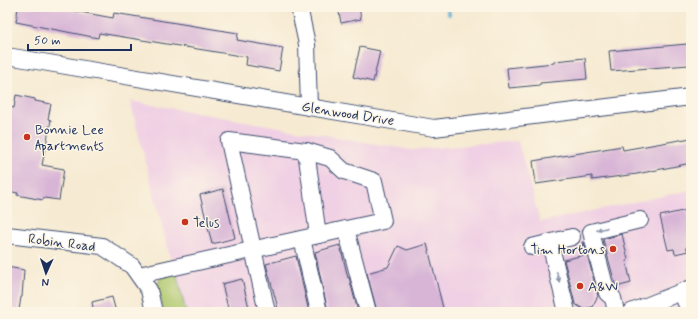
<svg xmlns="http://www.w3.org/2000/svg" width="698" height="319" viewBox="0 0 698 319" font-family="Mynerve,sans-serif">
  <style>
    .built { fill: #f0d0e4 }
    .green { fill: #b0c96f; stroke: #667c66 }
    .lines { fill: none; stroke-linecap: round; stroke-linejoin: round }
    .stream { stroke: #58b1d6; stroke-width: 4 }
    .building { fill: #d8b5d7 }
    .minor-casing { stroke: #3c4b6f; stroke-width: 18 }
    .minor { stroke: #fff; stroke-width: 16 }
    .oneway { fill: #8d97ae }
    .poi-dot { fill: #c8321e; stroke: #fcf5e5; stroke-width: 1.5 }
    .labels { text-anchor: middle; stroke-width: 3; stroke-linejoin: round; paint-order: stroke }
    .street-label { font-size: 14px; fill: #1b2f5e; stroke: #fcf5e5 }
    .poi-label { font-size: 14px; fill: #1b2f5e; stroke: #fcf5e5; text-anchor: start }
  </style>
  <rect width="100%" height="100%" fill="#fcf5e5"/>
  <filter id="ink" filterUnits="userSpaceOnUse"><feTurbulence type="fractalNoise" baseFrequency=".025" numOctaves="2"/><feDisplacementMap in="SourceGraphic" scale="8" xChannelSelector="R" yChannelSelector="G"/><feConvolveMatrix kernelMatrix="1 2 1 2 8 2 1 2 1" color-interpolation-filters="sRGB"/></filter>
  <filter id="wash" filterUnits="userSpaceOnUse"><feTurbulence type="fractalNoise" baseFrequency=".012" numOctaves="4" result="noise"/><feDisplacementMap in="SourceGraphic" scale="16" xChannelSelector="R" yChannelSelector="G"/><feGaussianBlur stdDeviation="0.9" result="paint"/><feColorMatrix in="noise" values="0 0 0 0 0 0 0 0 0 0 0 0 0 0 0 0 0 1.4 0 .05"/><feComposite in="paint" operator="in"/></filter>
  <g filter="url(#wash)">
    <rect width="100%" height="100%" fill="#f6ead2"/>
    <polygon class="built" points="130,101 411,150 518,141 540,222 691,190 691,312 184,312"/>
    <polygon class="green" points="176,272 186,312 164,312 157,285 162,276"/>
    <g class="lines">
      <polyline class="stream" points="447,7 449,14"/>
    </g>
    <g id="blocks">
      <g class="building">
        <polygon points="18,7 53,7 113,18 114,13 238,33 237,40 283,48 279,71 246,65 247,57 99,33 98,38 16,22"/>
        <polygon points="338,7 359,7 361,19 341,23"/>
        <polygon points="687,44 689,65 611,71 609,51"/>
        <polygon points="360,47 380,51 373,82 353,77"/>
        <polygon points="585,58 587,79 540,83 540,85 509,88 507,68 554,63 554,61"/>
        <polygon points="16,95 35,99 35,101 51,104 48,119 51,120 42,165 64,169 59,200 44,198 43,200 17,195 18,193 7,191 7,125 10,107 14,108"/>
        <polygon points="691,138 691,163 637,174 592,180 592,176 536,184 533,161 622,146 623,150"/>
        <polygon points="223,189 235,238 212,244 200,195"/>
        <polygon points="687,210 691,231 691,246 686,247 688,251 675,254 674,249 668,250 660,216"/>
        <polygon points="622,234 628,260 626,261 631,283 616,287 603,239"/>
        <polygon points="582,242 584,242 598,296 592,307 583,309 575,304 564,260 584,255"/>
        <polygon points="427,244 444,312 377,312 367,273 388,267 398,246 407,250"/>
        <polygon points="340,245 348,278 349,277 358,312 328,312 315,252"/>
        <polygon points="296,256 309,312 279,312 266,264"/>
        <polygon points="7,267 24,270 22,297 21,297 19,310 7,309"/>
        <polygon points="242,279 250,312 229,312 222,284"/>
        <polygon points="112,297 116,312 94,312 92,302"/>
      </g>
    </g>
  </g>
  <g filter="url(#ink)">
    <use href="#blocks" fill-opacity="0" stroke="#3c4b6f" stroke-width="1"/>
    <g class="lines">
      <defs>
        <g id="minor">
          <polyline points="299,7 307,44 309,107"/>
          <polyline points="7,56 434,128 691,97"/>
          <polyline points="306,151 330,158 344,171 374,181 383,221 346,229"/>
          <polyline points="7,235 102,246 132,266 149,290 154,312"/>
          <polyline points="302,239 319,312"/>
          <polyline points="550,243 567,312"/>
          <polyline points="532,247 572,237"/>
          <polyline points="139,275 346,229 368,312"/>
          <polyline points="681,292 690,312"/>
          <polyline points="267,312 229,141 306,151 318,235"/>
          <polyline points="616,312 613,298 607,293 591,232 640,220"/>
          <polyline points="631,312 691,288"/>
        </g>
      </defs>
      <use href="#minor" class="minor-casing"/>
      <use href="#minor" class="minor"/>
    </g>
    <defs><path id="oneway-solid" d="M-6-.8H1V-3.2L6.5 0L1 3.2V.8H-6Z"/></defs>
    <g class="oneway">
      <use href="#oneway-solid" transform="translate(602 229) rotate(167)"/>
      <use href="#oneway-solid" transform="translate(558 277) rotate(76)"/>
    </g>
  </g>
  <g class="poi-dot">
    <circle cx="27" cy="137" r="4"/>
    <circle cx="185" cy="222" r="4"/>
    <circle cx="613" cy="249" r="4"/>
    <circle cx="580" cy="286" r="4"/>
  </g>
  <g class="labels">
    <g class="street-label">
      <text transform="translate(348 113) rotate(9)" y="5">Glenwood Drive</text>
      <text transform="translate(62 242) rotate(7)" y="5">Robin Road</text>
    </g>
    <g class="poi-label">
      <text x="35" y="134">Bonnie Lee<tspan x="35" dy="16">Apartments</tspan></text>
      <text x="193" y="227">Telus</text>
      <text x="605" y="254" text-anchor="end">Tim Hortons</text>
      <text x="588" y="291">A&amp;W</text>
    </g>
  </g>
  <rect width="698" height="319" fill="none" stroke="#fcf5e5" stroke-width="24"/>
  <g transform="translate(46 273) rotate(183)" stroke="#fcf5e5" stroke-width="3" paint-order="stroke">
  <path d="M0-3L7 15L0 10L-7 15Z" fill="#1b2f5e"/>
  <text y="-6" font-size="11" font-weight="bold" text-anchor="middle" fill="#1b2f5e">N</text>
  </g>
  <path d="M28 44v6h103v-6" fill="none" stroke="#1b2f5e" stroke-width="2"/>
  <text x="34" y="44" font-size="12" fill="#1b2f5e" stroke="#fcf5e5" stroke-width="3" paint-order="stroke">50 m</text>
</svg>
